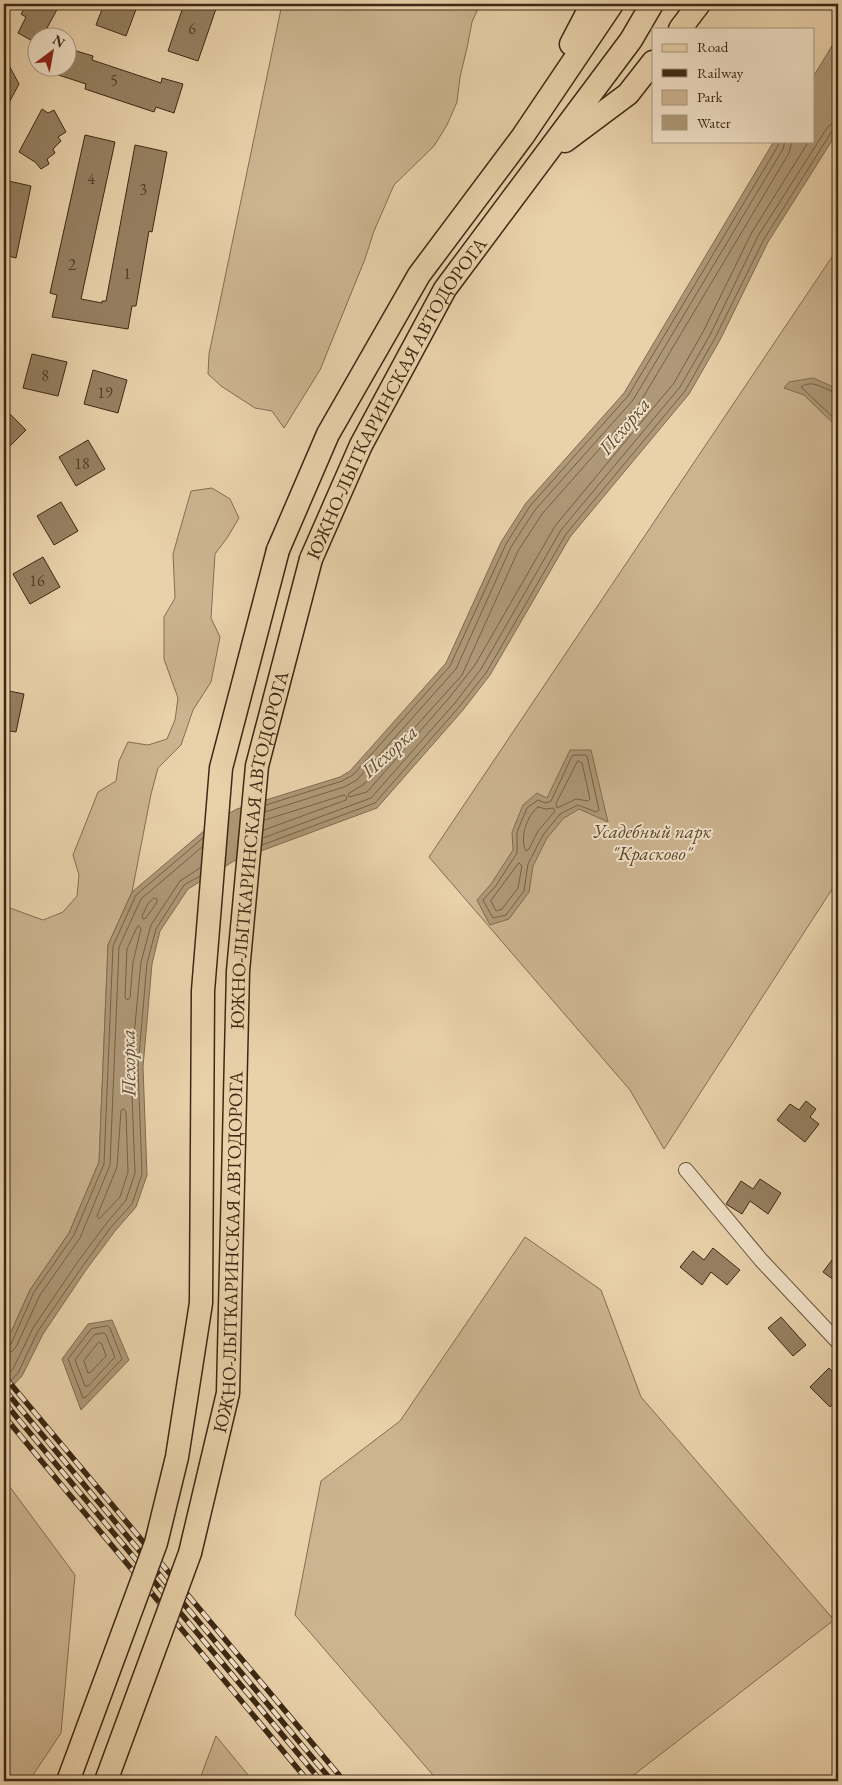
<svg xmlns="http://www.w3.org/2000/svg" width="842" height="1785" font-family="'EB Garamond',serif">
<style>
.green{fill:#ccb490;stroke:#846e52}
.water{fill:#ae9877;stroke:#806c4f}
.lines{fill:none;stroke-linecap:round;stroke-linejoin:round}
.shore{stroke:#756046;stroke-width:1}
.building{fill:#968062;stroke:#3c2914}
.street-casing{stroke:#67533a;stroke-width:16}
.primary-casing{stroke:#3c2914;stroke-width:25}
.street{stroke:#f1e1c8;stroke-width:14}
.primary{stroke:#e9d1aa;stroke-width:22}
.rail-casing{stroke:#3c2914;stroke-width:5.5}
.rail{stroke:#f1e1c8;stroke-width:4;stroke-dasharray:11;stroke-linecap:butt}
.primary-bridge-casing{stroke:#3c2914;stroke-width:25;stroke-linecap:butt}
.primary-bridge{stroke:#e9d1aa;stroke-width:22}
.labels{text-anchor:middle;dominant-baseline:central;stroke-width:4;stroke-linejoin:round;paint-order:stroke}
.number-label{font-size:16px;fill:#523f28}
.street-label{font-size:19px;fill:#3c2914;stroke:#f1e1c8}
.park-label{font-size:19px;font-style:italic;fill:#59452d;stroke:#f1e1c8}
.water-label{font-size:20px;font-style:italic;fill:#5e4a32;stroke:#f1e1c8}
</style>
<rect width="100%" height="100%" fill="#e9d1aa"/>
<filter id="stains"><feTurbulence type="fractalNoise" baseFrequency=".004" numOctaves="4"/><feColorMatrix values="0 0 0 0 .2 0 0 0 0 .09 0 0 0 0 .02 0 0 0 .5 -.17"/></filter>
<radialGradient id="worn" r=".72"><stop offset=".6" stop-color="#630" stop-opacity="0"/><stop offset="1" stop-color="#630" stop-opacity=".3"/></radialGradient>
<!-- green -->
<path class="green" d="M282,4H480L472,22L467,48L460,77L457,102L447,125L434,146L394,185L374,231L365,259L320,370L284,428L272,411L255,408L221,386L208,374L209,354Z
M838,248V880L664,1149L630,1090L429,857Z
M212,488L230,499L239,518L227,538L215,554L211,618L220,637L211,682L193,710L181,745L158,768L151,794L132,892L108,945L99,1162L69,1233L30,1290L7,1341L4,1338V911L7,907L43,920L63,912L77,896L79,875L73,855L98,792L116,781L119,761L128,742L148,745L167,739L175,720L178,698L164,659V617L175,598L173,554L191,491Z
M525,1237L601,1290L641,1397L834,1620L626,1781H438L295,1615L321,1481L400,1421Z
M4,1479L75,1575L61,1733L29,1781H4Z
M216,1736L253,1781H199Z"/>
<!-- water -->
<path class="water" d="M838,36V131L768,242L720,340L689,394L570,537L490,675L463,710L377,808L234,861L188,889L160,931L152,964L143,1067L147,1175L136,1207L115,1231L86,1270L43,1334L22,1376L4,1395V1344L7,1341L30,1290L69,1233L99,1162L108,945L132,892L218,819L237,809L340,777L350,771L446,663L501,542L526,503L624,393L774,141H813V77Z
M813,378L838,389V428L804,395L784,388L789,382Z
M570,750H591L608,822L579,809L564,818L547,838L533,866L529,892L509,919L490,925L477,900L491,884L513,850L512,832L523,805L537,793L547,798Z
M112,1320L129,1360L81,1410L62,1359L88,1324Z"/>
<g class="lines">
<!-- shore -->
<path class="shore" d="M792,141L789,153L639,404L542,514L518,551L462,675L364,784L348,794L349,797L367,792L449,698L475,665L555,526L674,383L703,332L752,232L809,141
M838,393C825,391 814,378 801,387L838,422
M575,755H585L587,756L599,810L596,812L578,805L560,814L543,835L528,864L524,891L506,915L493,918L483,900L495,887L517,853V832L527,808L538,800L546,803L551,801L572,756Z
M578,761L582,763L590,799L588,801L576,799L557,808L556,804Z
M266,805L342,781L353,775L450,666L506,544L530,506L628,396L778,146V141
M538,807L546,809L553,808L555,811L538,831L529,849L526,851C519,839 527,815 538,807Z
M265,812L344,787L357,780L456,669L511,547L535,510L633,400L783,149L785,141
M264,830L346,800L347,797L344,795L265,820
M263,838L371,798L455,703L481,669L561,530L680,387L710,335L758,236L827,128L831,124L838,123
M262,845L375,803L459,707L486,673L566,534L685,391L715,338L764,239L832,131L838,129
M519,863L522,866L518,888L502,909L496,911L491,901Z
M154,898L157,899V902L146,918L143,919L142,916L148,904Z
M139,926L141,929L133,962L130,998L127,1000L125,997L127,949L137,927Z
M124,1109L126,1112L128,1172L120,1197L99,1219L97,1216L117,1167L121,1111Z
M108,1326L110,1328L122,1359L86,1397L83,1398L68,1359L91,1329Z
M104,1333L106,1335L115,1357L88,1386H85L75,1360L94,1335Z
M99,1342L102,1344L106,1356L91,1372L88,1373L84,1361Z
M4,1347L11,1344L34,1292L74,1235L104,1164L113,946L136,895L203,838
M4,1354L11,1352L16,1347L40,1295L80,1238L110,1165L119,947L141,899L202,847
M4,1379L13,1369L33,1328L77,1263L106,1224L126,1200L135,1173L131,1067L141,962L151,925L180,881L200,868
M4,1388L18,1373L38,1331L82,1267L111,1227L132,1204L142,1174L138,1067L147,963L156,929L184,885L200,876"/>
</g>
<!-- building -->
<path class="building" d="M27,4H60L47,28L64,38H38V44L18,33L26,17L21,14Z
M104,4H138L126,36L96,25Z
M184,4H210L217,6L198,61L168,51Z
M70,49L93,56L92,60L161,83L162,78L183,84L174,113L156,107L154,112L85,89L86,84L43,70L44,68H68V57Z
M4,56L19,84L4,112Z
M42,109L48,113L54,110L66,132L58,137L61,141L53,149L55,153L47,159L49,164L41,169L35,162L19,152Z
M85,135L115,142L81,299L102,303V301H106L135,145L167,152L152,232L149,231L136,306H132L128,329L52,317L57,295L50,293Z
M4,180L31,186L16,258L4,255Z
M32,354L67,362L58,396L23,388Z
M93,370L127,380L118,413L84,404Z
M4,408L26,430L4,452Z
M88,440L105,469L76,486L59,457Z
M61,502L78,531L54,545L37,516Z
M43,557L60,587L30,604L13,574Z
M4,690L24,694L16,732L4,730Z
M806,1101L816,1109L810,1117L819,1124L805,1142L777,1120L790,1104L799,1110Z
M760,1179L781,1193L768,1214L750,1201L742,1214L726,1204L741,1181L753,1189Z
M713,1248L740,1270L727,1285L711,1272L702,1285L680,1267L693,1251L704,1260Z
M838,1252V1283L823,1272Z
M781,1317L806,1345L793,1356L768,1328Z
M829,1368L838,1378V1398L830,1407L810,1387Z"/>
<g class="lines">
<!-- street casing -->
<g class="street-casing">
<path id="street" d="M686,1170L761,1260L838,1342"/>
</g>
<!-- primary casing -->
<g class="primary-casing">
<g id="primary">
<path d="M680,29L699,4"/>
<path d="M571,44L592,4"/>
<path d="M565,141L628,94L653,62"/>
<path d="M278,550L328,434L419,275L523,136L612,4"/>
<path id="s1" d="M311,559L361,445L445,289L631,40L652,4"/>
</g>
</g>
<!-- street -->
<use href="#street" class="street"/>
<!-- primary -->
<use href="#primary" class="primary"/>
<!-- rail casing -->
<g class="rail-casing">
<path id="rail" d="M4,1376L344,1781
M4,1389L332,1781
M4,1402L321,1781
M4,1416L308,1781"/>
</g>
<!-- rail -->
<use href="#rail" class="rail"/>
<!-- primary-bridge casing -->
<g class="primary-bridge-casing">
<g id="primary-bridge">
<path d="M68,1781L156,1543L177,1457L201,1303L203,991L221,768L278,550"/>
<path id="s2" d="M106,1781L190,1553L228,1393L238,971L257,766L311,559"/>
</g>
</g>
<!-- primary-bridge -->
<use href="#primary-bridge" class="primary-bridge"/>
</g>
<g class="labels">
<!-- number labels -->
<g class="number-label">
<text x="192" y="28">6</text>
<text x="114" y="80">5</text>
<text x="91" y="178">4</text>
<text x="143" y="189">3</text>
<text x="72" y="264">2</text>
<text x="127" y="273">1</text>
<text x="45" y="375">8</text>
<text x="105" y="392">19</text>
<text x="82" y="463">18</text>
<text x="37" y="580">16</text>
</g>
<!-- street labels -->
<g class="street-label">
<text stroke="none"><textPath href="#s1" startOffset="182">ЮЖНО-ЛЫТКАРИНСКАЯ АВТОДОРОГА</textPath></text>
<text stroke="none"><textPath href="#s2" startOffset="952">ЮЖНО-ЛЫТКАРИНСКАЯ АВТОДОРОГА</textPath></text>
<text stroke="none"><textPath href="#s2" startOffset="548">ЮЖНО-ЛЫТКАРИНСКАЯ АВТОДОРОГА</textPath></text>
</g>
<!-- park labels -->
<g class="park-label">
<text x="652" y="831">Усадебный парк<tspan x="652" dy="22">"Красково"</tspan></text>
</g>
<!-- water labels -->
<g class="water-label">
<text transform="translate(624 426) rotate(-50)">Пехорка</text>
<text transform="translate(389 751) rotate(-42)">Пехорка</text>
<text transform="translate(128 1063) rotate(-91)">Пехорка</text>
</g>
</g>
<!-- margin -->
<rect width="842" height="1785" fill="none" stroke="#e9d1aa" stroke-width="20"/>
<rect x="5" y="5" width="832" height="1775" fill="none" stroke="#3c2914" stroke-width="2.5"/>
<rect x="10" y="10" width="822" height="1765" fill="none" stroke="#3c2914"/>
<!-- legend -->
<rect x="652" y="28" width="162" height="115" fill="#f1e1c8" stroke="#a99780"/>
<rect x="662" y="44" width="25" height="8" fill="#e9d1aa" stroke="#a99780"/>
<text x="697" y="52" font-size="15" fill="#3c2914">Road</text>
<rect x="662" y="69" width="25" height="8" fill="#3c2914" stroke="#a99780"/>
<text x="697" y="78" font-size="15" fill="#3c2914">Railway</text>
<rect x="662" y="90" width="25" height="15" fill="#ccb490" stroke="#a99780"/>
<text x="697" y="102" font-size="15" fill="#3c2914">Park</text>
<rect x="662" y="115" width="25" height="15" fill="#ae9877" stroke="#a99780"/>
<text x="697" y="128" font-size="15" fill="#3c2914">Water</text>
<!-- north arrow -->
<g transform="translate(52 52) rotate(32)"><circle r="24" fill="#f1e1c8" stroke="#a99780"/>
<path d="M0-4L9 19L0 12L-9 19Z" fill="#8f2418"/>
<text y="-8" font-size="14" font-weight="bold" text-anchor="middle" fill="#3c2914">N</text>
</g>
<rect width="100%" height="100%" filter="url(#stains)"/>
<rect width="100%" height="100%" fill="url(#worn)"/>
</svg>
